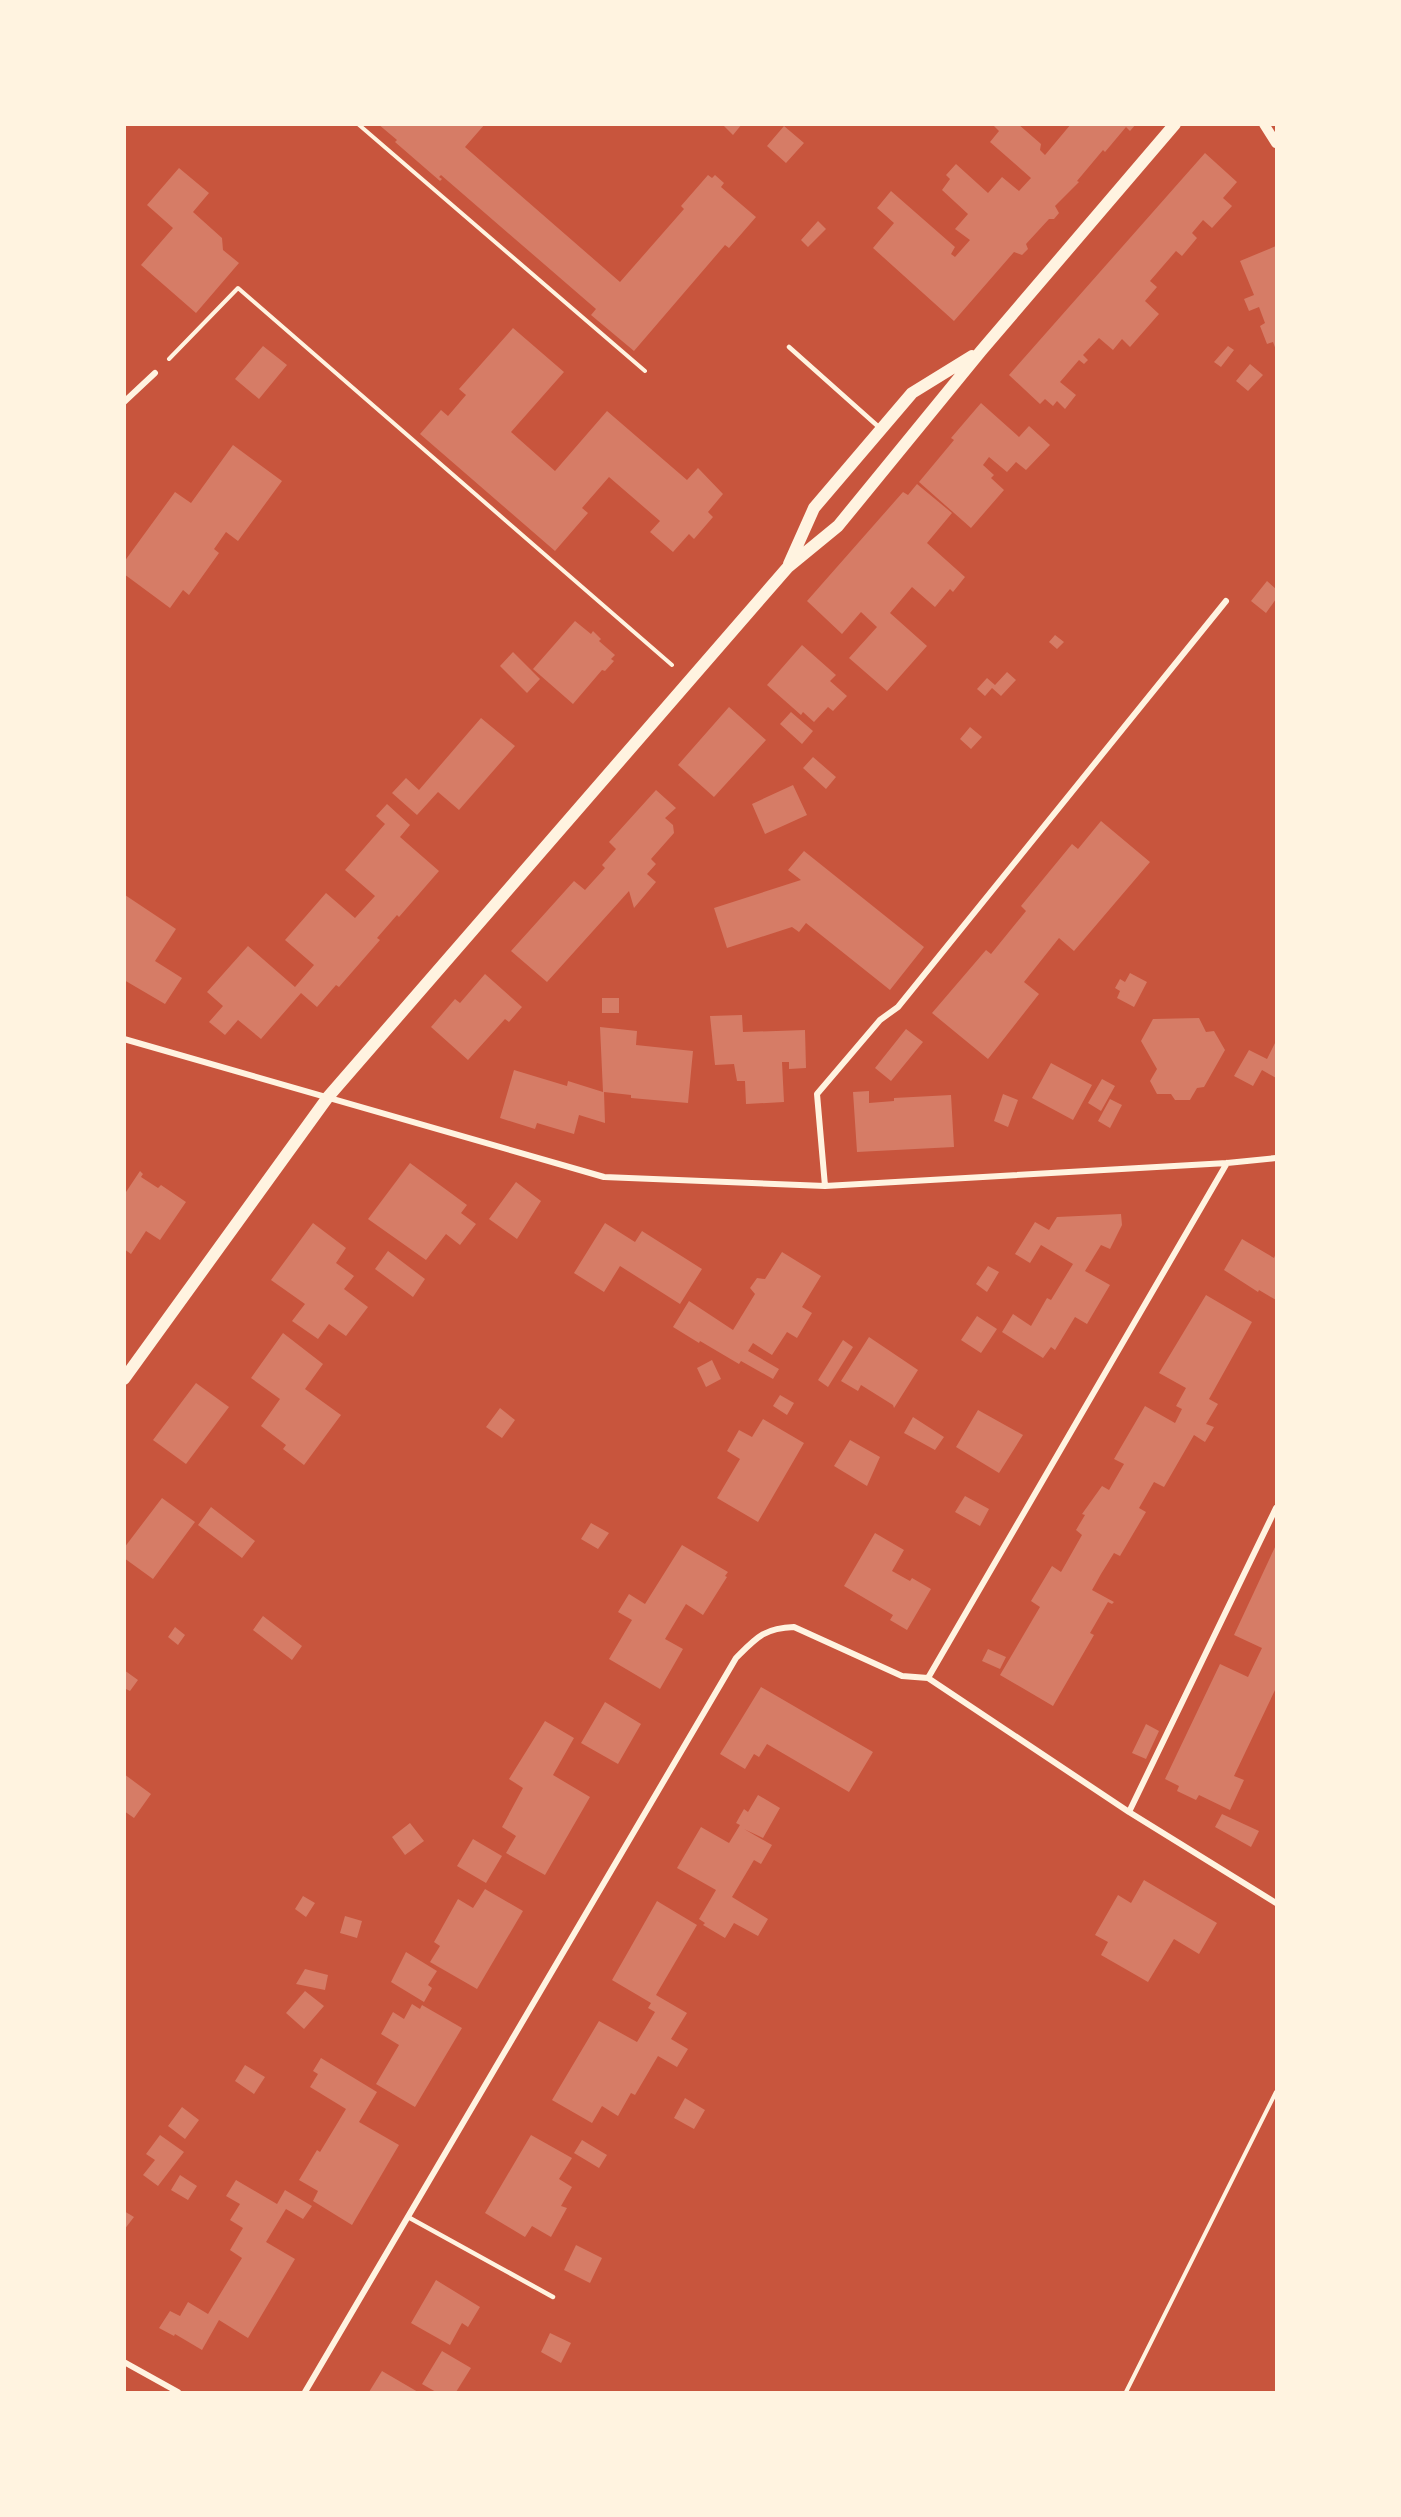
<svg xmlns="http://www.w3.org/2000/svg" width="1401" height="2517" font-family="'Sofia Sans Condensed',sans-serif">
<style>
.building{fill:#d67c66}
.lines{fill:none;stroke-linecap:round;stroke-linejoin:round}
.path{stroke:#fff3e0;stroke-width:4}
.service{stroke:#fff3e0;stroke-width:4.5}
.minor{stroke:#fff3e0;stroke-width:6}
.tertiary{stroke:#fff3e0;stroke-width:10}
.secondary{stroke:#fff3e0;stroke-width:12}
</style>
<rect width="100%" height="100%" fill="#c8553d"/>
<!-- building -->
<path class="building" d="M378,124H485L465,147L620,282L684,209L681,206L708,175L712,178L715,175L724,183L721,187L756,217L729,248L725,245L634,351L591,315L596,309L441,175L439,177L442,179L440,181L395,142L397,140Z
M722,124H742L733,135Z
M992,124H1018L1041,144L1040,150L1045,155L1071,124H1136L1130,131L1126,127L1105,152L1103,150L1077,181L1079,182L1055,206L1059,213L1054,219H1049L1026,244L1028,249L1022,255L1014,252L954,321L873,248L894,223L877,208L891,191L955,247L951,254L955,257L970,240L955,229L968,214L942,190L950,179L946,175L956,164L988,193L1002,177L1019,191L1031,178L990,142L999,131Z
M784,126L804,143L786,163L767,146Z
M1205,153L1237,182L1223,198L1232,206L1212,228L1203,220L1192,233L1197,238L1182,256L1176,251L1150,281L1157,287L1145,301L1159,314L1130,347L1122,339L1113,350L1099,338L1083,355L1088,360L1084,364L1079,360L1060,382L1076,395L1065,409L1057,401L1053,406L1045,399L1040,404L1009,375Z
M179,168L209,193L193,212L222,238L223,250L239,263L196,313L141,265L173,228L147,205Z
M818,221L826,229L808,247L801,240Z
M1276,246V350L1273,342L1267,344L1260,326L1265,323L1259,307L1249,311L1244,299L1254,295L1240,261Z
M513,328L564,372L511,432L555,471L607,411L687,480L698,468L723,494L708,512L713,517L694,539L689,534L673,552L650,532L660,521L609,477L582,508L588,513L555,551L420,434L441,410L448,416L466,395L459,389Z
M263,346L287,365L259,399L235,379Z
M1228,346L1234,350L1221,367L1214,362Z
M1250,364L1263,375L1248,391L1236,381Z
M981,403L1019,437L1029,426L1050,445L1026,470L1016,462L1007,472L989,457L983,465L994,475L991,478L1004,490L971,528L919,482L954,440L951,438Z
M233,445L282,481L238,541L226,532L214,549L219,553L189,595L183,590L170,608L124,574V562L175,492L191,503Z
M917,484L952,513L927,543L965,577L953,592L950,589L935,607L912,587L890,613L927,646L887,691L849,658L877,627L861,612L842,634L807,601L903,492L908,495Z
M1267,581L1276,589V599L1266,613L1251,601Z
M575,621L591,634L593,631L601,639L599,641L615,655L611,659L614,661L605,671L602,670L573,704L533,669Z
M1055,635L1064,642L1057,649L1049,642Z
M802,645L836,675L830,681L847,696L833,711L828,707L814,722L803,712L801,715L767,685Z
M513,652L540,679L527,693L500,666Z
M1007,672L1016,680L1001,696L992,688L985,696L977,689L987,678L995,685Z
M729,707L766,740L714,797L678,765Z
M791,712L813,731L802,744L780,724Z
M481,718L515,746L459,810L438,792L417,815L392,793L406,778L419,790Z
M970,727L982,737L971,749L960,739Z
M813,757L836,777L826,789L803,768Z
M793,785L807,815L765,834L752,804Z
M656,790L676,808L665,818L673,825L674,833L651,859L656,864L647,874L656,882L634,908L629,891L547,982L511,951L574,881L585,890L605,868L602,865L616,849L609,842Z
M387,804L410,825L400,837L439,871L399,917L397,915L377,938L380,940L339,987L336,985L317,1007L301,993L261,1039L238,1020L225,1035L209,1022L223,1006L207,992L248,946L295,987L314,965L285,940L306,916L326,893L355,918L375,896L345,870L385,824L376,816Z
M1101,821L1150,862L1074,951L1059,938L1024,982L1039,994L988,1059L932,1013L986,950L991,954L1026,911L1021,906L1072,844L1078,849Z
M804,851L924,947L890,990L806,923L799,932L792,927L727,948L714,908L801,880L788,870Z
M125,895L176,929L155,961L182,978L165,1004L124,980Z
M1130,973L1147,982L1134,1007L1117,998L1120,991L1115,988L1120,979L1125,982Z
M485,974L522,1007L509,1022L505,1019L468,1060L431,1027L455,999L460,1003Z
M602,998H619V1013H602Z
M742,1015L743,1032L805,1030L806,1068L789,1069V1062H782L784,1102L746,1104L745,1081H737L734,1064L715,1065L710,1016Z
M1199,1018L1206,1032L1214,1031L1225,1050L1204,1087L1197,1088L1190,1100H1175L1171,1094H1157L1150,1081L1157,1069L1141,1041L1153,1019Z
M600,1027L637,1031L636,1045L693,1051L688,1103L631,1098V1095L604,1092L605,1123L579,1115L574,1134L537,1123L535,1129L500,1118L514,1070L567,1086L568,1081L603,1092Z
M906,1029L923,1042L891,1081L875,1068Z
M1276,1041V1078L1262,1070L1253,1086L1234,1076L1249,1050L1267,1059Z
M1051,1063L1092,1085L1073,1120L1032,1098Z
M1102,1079L1115,1086L1101,1111L1088,1103Z
M869,1091V1103L894,1101V1098L951,1095L954,1147L857,1152L853,1092Z
M1003,1094L1018,1100L1008,1127L994,1121Z
M1110,1099L1122,1105L1110,1128L1098,1121Z
M410,1163L467,1205L461,1213L476,1224L460,1245L446,1234L426,1260L368,1219Z
M140,1171L143,1174L141,1177L158,1188L161,1185L186,1202L160,1240L146,1231L131,1254L124,1249V1195Z
M516,1182L541,1201L517,1239L489,1219Z
M1121,1214L1122,1225L1110,1249L1101,1245L1085,1271L1110,1285L1087,1324L1075,1317L1055,1350L1051,1347L1043,1358L1002,1332L1013,1314L1031,1326L1047,1298L1051,1300L1073,1264L1041,1245L1030,1263L1015,1254L1035,1222L1049,1230L1057,1217Z
M313,1223L346,1248L336,1263L354,1276L344,1289L368,1307L346,1336L329,1324L318,1339L292,1321L305,1304L271,1280Z
M605,1223L635,1242L642,1231L702,1269L680,1304L620,1266L604,1292L574,1273Z
M1242,1239L1274,1258L1276,1253V1300L1259,1290L1258,1292L1224,1270Z
M388,1251L425,1279L413,1297L375,1269Z
M782,1252L821,1276L802,1307L812,1313L797,1338L787,1332L772,1355L753,1343L748,1351L779,1369L773,1379L741,1361L739,1364L700,1341L699,1343L673,1327L689,1301L733,1330L755,1294L750,1288L757,1278L765,1279Z
M988,1266L999,1272L987,1292L976,1284Z
M1206,1295L1252,1322L1209,1399L1218,1404L1206,1424L1214,1427L1205,1442L1194,1435L1164,1487L1154,1482L1139,1508L1146,1512L1120,1556L1114,1553L1101,1574L1092,1590L1114,1602L1112,1604L1108,1602L1090,1633L1094,1635L1053,1706L1000,1675L1040,1607L1031,1601L1052,1566L1061,1572L1082,1535L1076,1530L1085,1515L1082,1514L1102,1486L1109,1490L1124,1464L1114,1459L1145,1406L1175,1423L1182,1409L1176,1406L1186,1388L1159,1373Z
M977,1316L997,1329L981,1353L961,1340Z
M283,1333L323,1364L305,1389L341,1415L304,1465L283,1449L286,1445L261,1426L280,1399L251,1378Z
M869,1337L918,1370L894,1408L893,1405L861,1385L858,1391L841,1381Z
M843,1340L853,1347L828,1387L818,1380Z
M712,1360L721,1379L706,1387L697,1368Z
M196,1383L229,1407L186,1464L153,1440Z
M780,1395L794,1403L787,1415L773,1406Z
M500,1408L515,1420L502,1438L486,1427Z
M978,1410L1023,1435L999,1473L956,1447Z
M913,1417L944,1437L935,1450L904,1433Z
M763,1419L804,1443L758,1522L717,1498L740,1459L727,1451L739,1430L752,1437Z
M850,1440L880,1457L867,1486L834,1466Z
M965,1496L989,1509L980,1526L955,1512Z
M162,1498L195,1522L153,1579L124,1558V1548Z
M211,1507L255,1541L242,1558L198,1525Z
M591,1523L609,1533L598,1549L581,1539Z
M875,1533L904,1550L892,1571L910,1581L912,1578L931,1589L907,1630L890,1620L893,1615L844,1586Z
M682,1545L728,1572L725,1576L727,1577L703,1615L686,1604L665,1639L683,1649L660,1689L609,1659L632,1620L618,1612L629,1594L645,1604Z
M1276,1545V1688L1234,1776L1244,1780L1230,1810L1199,1795L1196,1800L1177,1791L1179,1786L1165,1779L1220,1664L1248,1677L1262,1648L1234,1635Z
M263,1616L302,1646L292,1660L253,1630Z
M175,1627L185,1635L178,1645L168,1637Z
M988,1649L1006,1657L1000,1669L982,1661Z
M124,1670L138,1680L130,1691L124,1688Z
M761,1687L873,1752L849,1792L767,1744L759,1757L754,1754L745,1769L720,1754Z
M605,1702L641,1724L618,1764L581,1743Z
M545,1721L574,1738L553,1775L590,1797L545,1875L506,1853L516,1836L502,1827L523,1788L509,1779Z
M1146,1724L1159,1731L1146,1759L1132,1753Z
M124,1774L151,1794L134,1818L124,1811Z
M758,1795L780,1808L763,1838L744,1829L772,1845L761,1864L754,1860L732,1897L768,1919L758,1936L734,1923L725,1938L703,1925L705,1923L699,1919L716,1890L677,1868L701,1827L729,1843L740,1825L736,1823L744,1809L748,1812Z
M1222,1814L1259,1831L1251,1847L1215,1827Z
M410,1823L424,1841L405,1855L392,1837Z
M473,1839L502,1856L486,1883L457,1866Z
M1144,1880L1217,1923L1199,1954L1174,1939L1148,1982L1101,1955L1108,1942L1095,1935L1118,1895L1131,1903Z
M485,1889L523,1911L477,1989L430,1962L440,1946L434,1942L458,1899L473,1908Z
M303,1896L315,1903L306,1917L295,1909Z
M657,1901L697,1925L656,1995L687,2013L671,2039L688,2049L677,2067L658,2056L635,2095L631,2093L618,2116L602,2106L592,2123L552,2100L599,2021L637,2042L655,2012L648,2008L651,2003L612,1980Z
M345,1916L362,1921L357,1938L340,1933Z
M406,1952L437,1971L428,1985L432,1988L424,2002L391,1982Z
M305,1969L328,1975L325,1990L296,1984Z
M305,1991L324,2006L304,2029L286,2013Z
M412,2004L420,2009L422,2005L462,2028L415,2107L376,2084L399,2045L381,2034L393,2012L404,2019Z
M321,2058L377,2092L359,2122L399,2145L352,2225L313,2201L318,2191L299,2180L317,2150L320,2152L346,2109L310,2087L318,2074L313,2071Z
M245,2065L265,2077L254,2094L235,2081Z
M685,2098L705,2110L694,2129L674,2118Z
M182,2107L199,2120L185,2139L168,2126Z
M160,2135L184,2152L158,2186L143,2175L155,2160L146,2154Z
M531,2135L572,2158L559,2179L572,2187L561,2206L567,2208L551,2237L532,2226L525,2237L485,2213Z
M582,2140L607,2155L599,2168L574,2153Z
M180,2175L197,2186L188,2200L171,2190Z
M236,2180L277,2204L285,2190L312,2206L303,2219L286,2209L266,2242L295,2259L248,2338L219,2320L202,2350L175,2334L174,2336L159,2328L170,2311L180,2316L188,2302L208,2314L242,2258L230,2250L243,2228L230,2220L240,2204L226,2196Z
M124,2211L134,2217L124,2230Z
M576,2245L602,2258L590,2283L564,2270Z
M436,2280L480,2307L468,2327L462,2323L450,2345L411,2323Z
M550,2333L571,2343L561,2363L541,2352Z
M442,2351L471,2368L456,2392H436L422,2384Z
M382,2371L418,2392H369Z"/>
<g class="lines">
<!-- path -->
<path class="path" d="M358,124L645,371
M169,359L238,288L672,665
M1126,2392L1276,2092"/>
<!-- service -->
<path class="service" d="M789,347L881,429
M408,2217L553,2297"/>
<!-- minor -->
<path class="minor" d="M124,402L155,373
M124,1039L604,1177L825,1186L1227,1163L1276,1158
M825,1186L817,1094L880,1020L898,1007L1226,601
M928,1678L1129,1812L1276,1903
M1129,1812L1276,1508
M124,2362L178,2392
M305,2392L736,1658C756,1638 764,1628 794,1627L902,1676L928,1678L1227,1163"/>
<!-- tertiary -->
<path class="tertiary" d="M1264,124L1276,143"/>
<!-- secondary -->
<path class="secondary" d="M789,564L814,508L912,393L972,356
M124,1379L328,1097L788,567L838,526L981,351L1175,124"/>
</g>
<!-- border -->
<rect width="1401" height="2517" fill="none" stroke="#fff3e0" stroke-width="252"/>
</svg>
